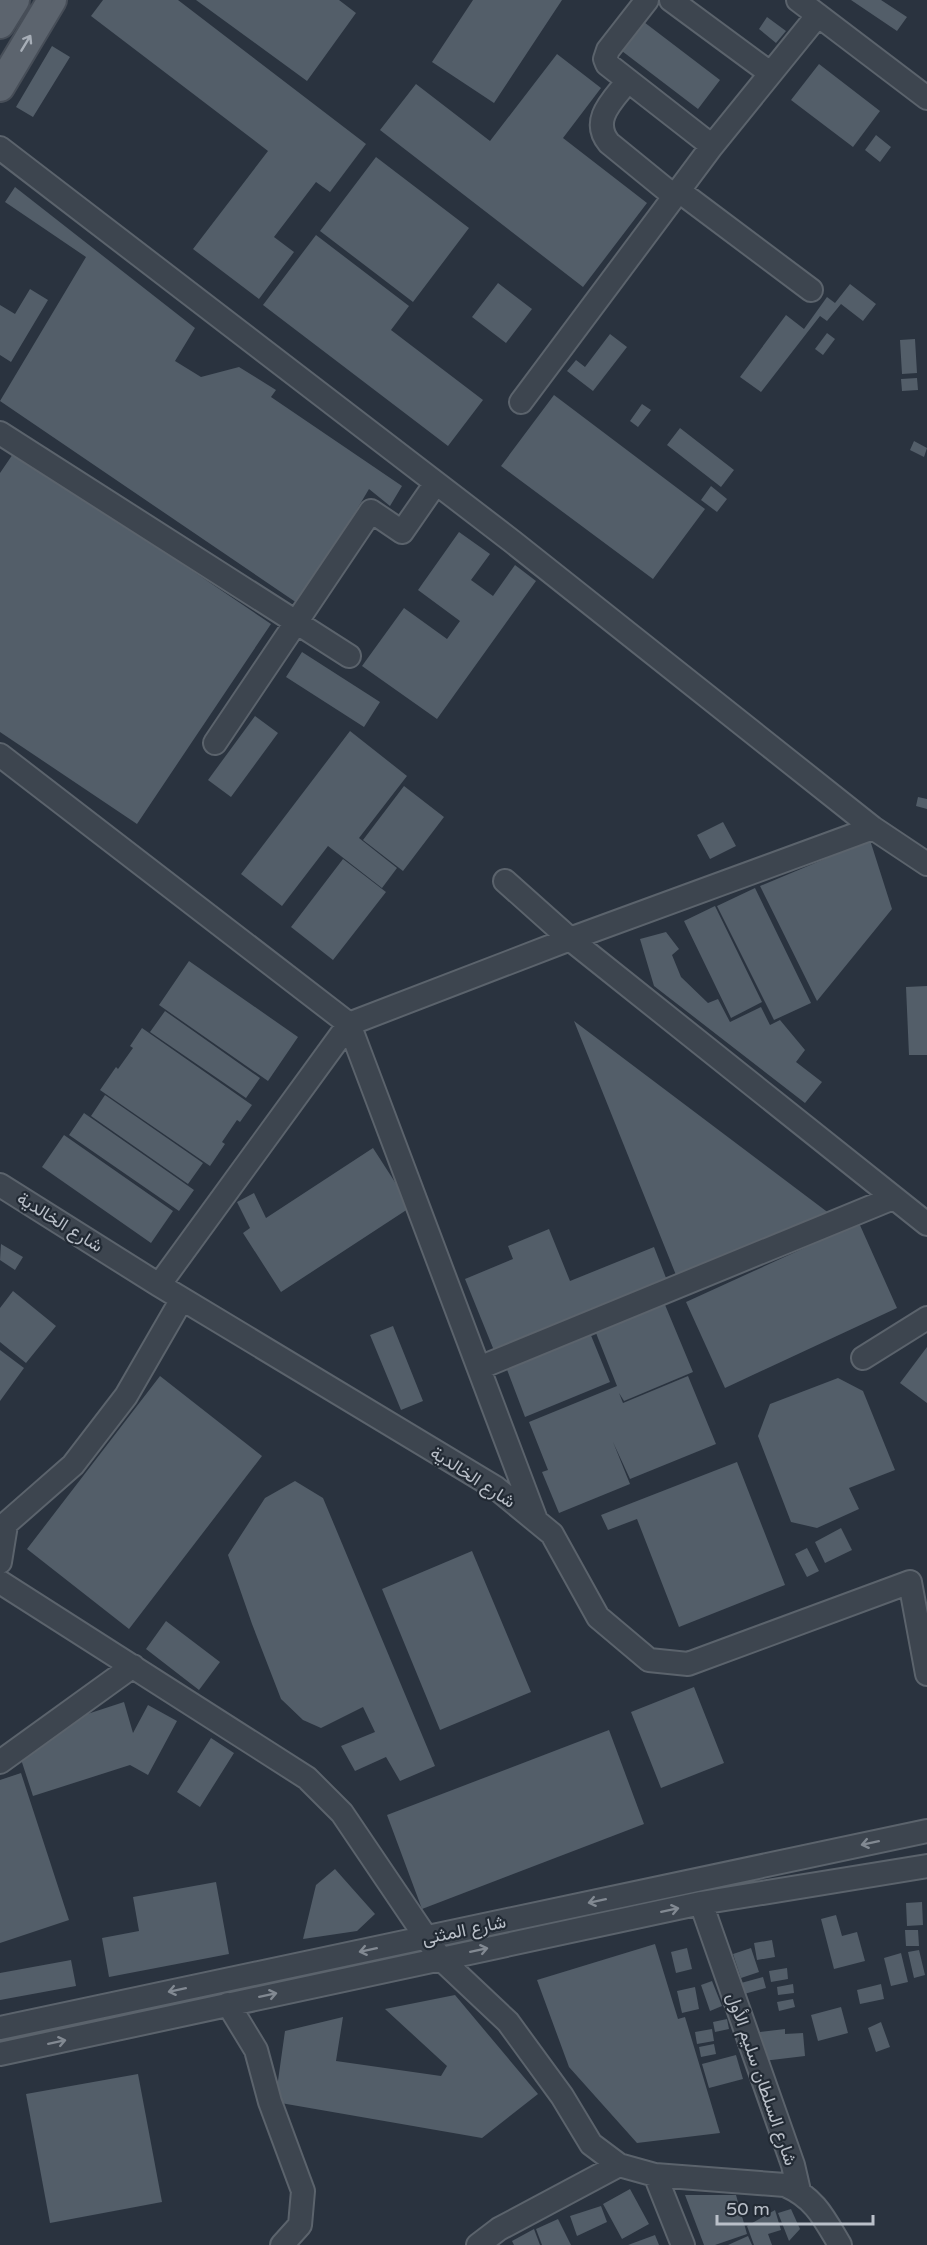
<svg xmlns="http://www.w3.org/2000/svg" width="927" height="2245" font-family="'Varela Round',Vazirmatn,sans-serif">
<style>
.building{fill:#535e69}
.lines{fill:none;stroke-linecap:round;stroke-linejoin:round}
.minor-casing{stroke:#5b636c;stroke-width:26}
.major-casing{stroke:#474e58;stroke-width:32}
.minor{stroke:#3d454f;stroke-width:22}
.major{stroke:#5c646e;stroke-width:28}
.oneway{stroke:#a7aeb7}
.oneway2{stroke:#828992}
.labels{text-anchor:middle;dominant-baseline:central;stroke-width:4.5;stroke-linejoin:round;paint-order:stroke}
.street-label{font-size:18px;fill:#bac0c9;stroke:#222a34}
</style>
<rect width="100%" height="100%" fill="#2a333f"/>
<!-- building -->
<path class="building" d="M103,0H178L366,144L330,192L316,182L274,237L294,252L259,299L193,249L268,151L91,16Z
M196,0H339L356,13L307,81Z
M473,0H562L494,103L432,62Z
M851,0H881L907,17L897,31Z
M767,17L786,31L776,43L759,29Z
M640,19L720,80L698,109L618,48Z
M52,46L70,57L33,117L16,107Z
M557,54L601,88L563,138L647,203L583,287L380,130L416,84L490,141Z
M819,64L880,111L853,147L791,100Z
M876,135L891,147L880,162L865,150Z
M376,157L469,228L413,302L320,231Z
M15,187L195,328L175,361L201,377L239,367L276,390L271,397L402,486L390,506L369,489L300,605L0,401L86,257L5,202Z
M316,235L409,306L391,330L483,400L448,446L263,305Z
M498,283L532,309L506,343L472,317Z
M850,284L876,304L863,321L841,304L827,321L820,316L761,392L740,377L786,315L804,329L827,297L835,303Z
M30,289L48,300L11,362L0,355V305L15,314Z
M827,333L835,339L823,355L815,349Z
M610,334L627,347L593,391L567,371L576,360L585,367Z
M915,339L917,373L902,374L900,340Z
M917,378L918,390L902,391L901,379Z
M554,395L705,509L653,579L501,466Z
M642,404L651,410L638,427L630,421Z
M680,428L734,470L721,487L667,445Z
M914,441L927,448L924,457L910,450Z
M15,451L271,624L137,824L0,732V473Z
M711,486L727,499L717,512L701,500Z
M459,532L490,554L471,580L493,596L515,565L536,581L437,719L362,666L404,608L447,639L460,621L418,590Z
M302,652L380,702L364,727L286,677Z
M255,716L278,733L231,797L208,780Z
M350,731L407,776L359,838L397,868L382,888L328,846L282,906L241,874Z
M404,786L444,817L403,871L363,840Z
M918,797L927,799V809L916,806Z
M723,822L736,846L710,859L697,835Z
M870,840L892,909L817,1001L760,886Z
M343,859L386,892L333,960L291,927Z
M755,888L811,1003L774,1020L717,906Z
M715,906L762,1002L731,1018L684,921Z
M666,932L679,949L672,955L681,977L708,1003L718,999L730,1022L761,1007L770,1025L780,1020L805,1050L796,1062L822,1082L805,1103L654,986L640,939Z
M189,961L298,1037L268,1081L159,1005Z
M927,986V1055H909L906,987Z
M165,1011L260,1078L246,1098L150,1032Z
M574,1021L834,1217L678,1280Z
M142,1028L252,1105L240,1122L237,1120L222,1142L225,1144L210,1166L100,1090L116,1067L118,1069L133,1048L130,1046Z
M105,1095L203,1163L188,1184L91,1116Z
M84,1113L194,1190L179,1211L69,1135Z
M64,1135L173,1211L151,1243L42,1167Z
M373,1148L411,1207L281,1292L243,1233L250,1228L237,1202L254,1193L266,1218Z
M859,1223L897,1308L725,1388L686,1302Z
M549,1229L570,1281L654,1247L668,1283L495,1353L465,1279L513,1259L508,1246Z
M1,1244L23,1257L15,1270L0,1260Z
M13,1291L56,1326L26,1363L0,1342V1308Z
M663,1300L693,1372L624,1401L619,1393L623,1403L688,1376L716,1444L630,1479L613,1442L630,1484L559,1513L542,1472L548,1470L529,1422L617,1386L594,1328Z
M393,1326L423,1401L401,1410L370,1335Z
M590,1333L610,1382L525,1417L506,1367Z
M927,1347V1403L900,1383Z
M0,1350L24,1368L0,1401Z
M160,1376L262,1456L129,1629L27,1549Z
M838,1378L863,1391L895,1470L849,1488L859,1509L817,1528L791,1522L758,1436L770,1404Z
M737,1462L785,1585L679,1627L637,1519L608,1530L601,1515Z
M295,1481L323,1498L435,1766L400,1781L386,1757L355,1771L341,1746L375,1732L363,1707L321,1728L303,1720L281,1699L252,1624L228,1555L265,1498Z
M841,1528L852,1550L825,1563L815,1542Z
M807,1548L819,1571L807,1577L795,1554Z
M472,1551L531,1692L440,1730L382,1589Z
M166,1621L220,1662L199,1690L146,1649Z
M694,1687L724,1763L661,1788L631,1712Z
M124,1702L133,1733L148,1705L177,1721L148,1775L130,1765L33,1796L14,1738Z
M609,1730L644,1824L422,1909L387,1815Z
M211,1738L234,1753L200,1807L177,1792Z
M21,1773L69,1920L0,1943V1780Z
M335,1869L375,1914L357,1931L303,1939L316,1885Z
M216,1882L229,1954L109,1977L102,1938L139,1931L133,1897Z
M922,1902L923,1925L907,1926L906,1903Z
M836,1915L842,1936L857,1932L865,1961L834,1969L821,1919Z
M905,1930H918L919,1946H906Z
M772,1940L775,1957L757,1960L754,1943Z
M655,1944L678,2019L685,2017L720,2133L637,2143L569,2067L537,1980Z
M687,1948L692,1969L676,1973L671,1952Z
M751,1948L759,1972L741,1978L733,1954Z
M919,1950L925,1975L914,1978L908,1952Z
M901,1953L908,1982L891,1986L884,1958Z
M71,1960L76,1986L0,2000V1973Z
M787,1968L788,1979L771,1982L769,1971Z
M763,1977L766,1988L744,1994L741,1983Z
M712,1981L722,2006L710,2011L701,1985Z
M793,1984L794,1993L778,1995L777,1987Z
M881,1984L884,1999L860,2004L857,1990Z
M695,1987L699,2009L682,2013L677,1991Z
M455,1995L538,2094L482,2138L275,2102L285,2031L343,2017L336,2061L441,2076L447,2066L385,2009Z
M793,1999L795,2007L779,2011L777,2002Z
M841,2007L848,2033L818,2041L811,2015Z
M727,2019L729,2029L715,2032L713,2022Z
M881,2022L890,2047L876,2052L868,2028Z
M712,2029L714,2041L697,2044L695,2032Z
M785,2029V2034L803,2033L805,2056L763,2061L760,2032Z
M714,2044L716,2054L701,2057L699,2047Z
M736,2055L743,2079L709,2088L702,2064Z
M138,2074L162,2202L50,2223L26,2094Z
M630,2189L649,2224L622,2239L603,2204Z
M685,2195H736L747,2234L715,2245H704Z
M601,2206L607,2222L577,2236L570,2216Z
M791,2209L800,2229L789,2241L778,2213Z
M775,2210L781,2230L768,2234L772,2245H754L747,2226Z
M558,2219L571,2245H542L536,2229Z
M534,2229L540,2245H514L512,2241Z
M655,2235L659,2245H628Z
M748,2236L752,2245H728Z"/>
<g class="lines">
<!-- minor casing -->
<g class="minor-casing">
<path id="minor" d="M647,0L608,50L605,59L607,64L712,146
M671,0L770,73
M798,0L927,98
M627,82C613,100 590,120 609,143L674,196
M0,148L513,542L873,828L927,864
M679,191L811,290
M521,402L712,146L818,15
M0,433L349,656
M215,743L371,511L402,532L436,483
M0,755L349,1024L536,1520
M505,881L570,939L927,1224
M0,1185L159,1285L496,1488L552,1534L598,1617L649,1660L688,1664L910,1582L927,1674
M159,1285L349,1024L570,939L873,828
M863,1358L927,1318
M479,1368L893,1198
M0,1529L73,1465L126,1396L182,1299
M0,1562L6,1525
M0,1582L307,1778L342,1813L440,1958L508,2022L562,2096L591,2144L619,2165L655,2175L785,2185C815,2198 824,2218 840,2245
M0,1762L133,1666
M701,1903L793,2165L799,2191
M228,2004L256,2050L270,2102L303,2191L300,2225L282,2245
M0,2028L927,1831
M0,2054L701,1903L927,1866
M655,2175L683,2245
M478,2245L499,2229L619,2165"/>
</g>
<!-- major casing -->
<g class="major-casing">
<path id="major" d="M0,24L15,0
M0,87L52,0"/>
</g>
<!-- minor -->
<use href="#minor" class="minor"/>
<!-- major -->
<use href="#major" class="major"/>
</g>
<!-- one-way arrows -->
<defs><path id="oneway-shaft" d="M-6 0H5M1.5-3L5.5 0L1.5 3" fill="none" stroke-width="1.6" stroke-linecap="round" stroke-linejoin="round" transform="scale(1.5)"/></defs>
<use class="oneway" href="#oneway-shaft" transform="translate(26 43) rotate(-59)"/>
<g class="oneway2">
<use href="#oneway-shaft" transform="translate(870 1843) rotate(168)"/>
<use href="#oneway-shaft" transform="translate(597 1901) rotate(168)"/>
<use href="#oneway-shaft" transform="translate(670 1910) rotate(-12)"/>
<use href="#oneway-shaft" transform="translate(368 1950) rotate(168)"/>
<use href="#oneway-shaft" transform="translate(479 1950) rotate(-12)"/>
<use href="#oneway-shaft" transform="translate(177 1990) rotate(168)"/>
<use href="#oneway-shaft" transform="translate(268 1995) rotate(-12)"/>
<use href="#oneway-shaft" transform="translate(57 2042) rotate(-12)"/>
</g>
<g class="labels">
<!-- street labels -->
<g class="street-label">
<text transform="translate(60 1222) rotate(32)">شارع الخالدية</text>
<text transform="translate(473 1477) rotate(33)">شارع الخالدية</text>
<text transform="translate(464 1930) rotate(-12)">شارع المثنى</text>
<text transform="translate(762 2079) rotate(71)">شارع السلطان سليم الأول</text>
</g>
</g>
<!-- scale -->
<path d="M717 2215v9h156v-9" fill="none" stroke="#bac0c9" stroke-width="3"/>
<text x="726" y="2215" font-size="18" fill="#bac0c9" stroke="#222a34" stroke-width="4.5" paint-order="stroke">50 m</text>
</svg>
